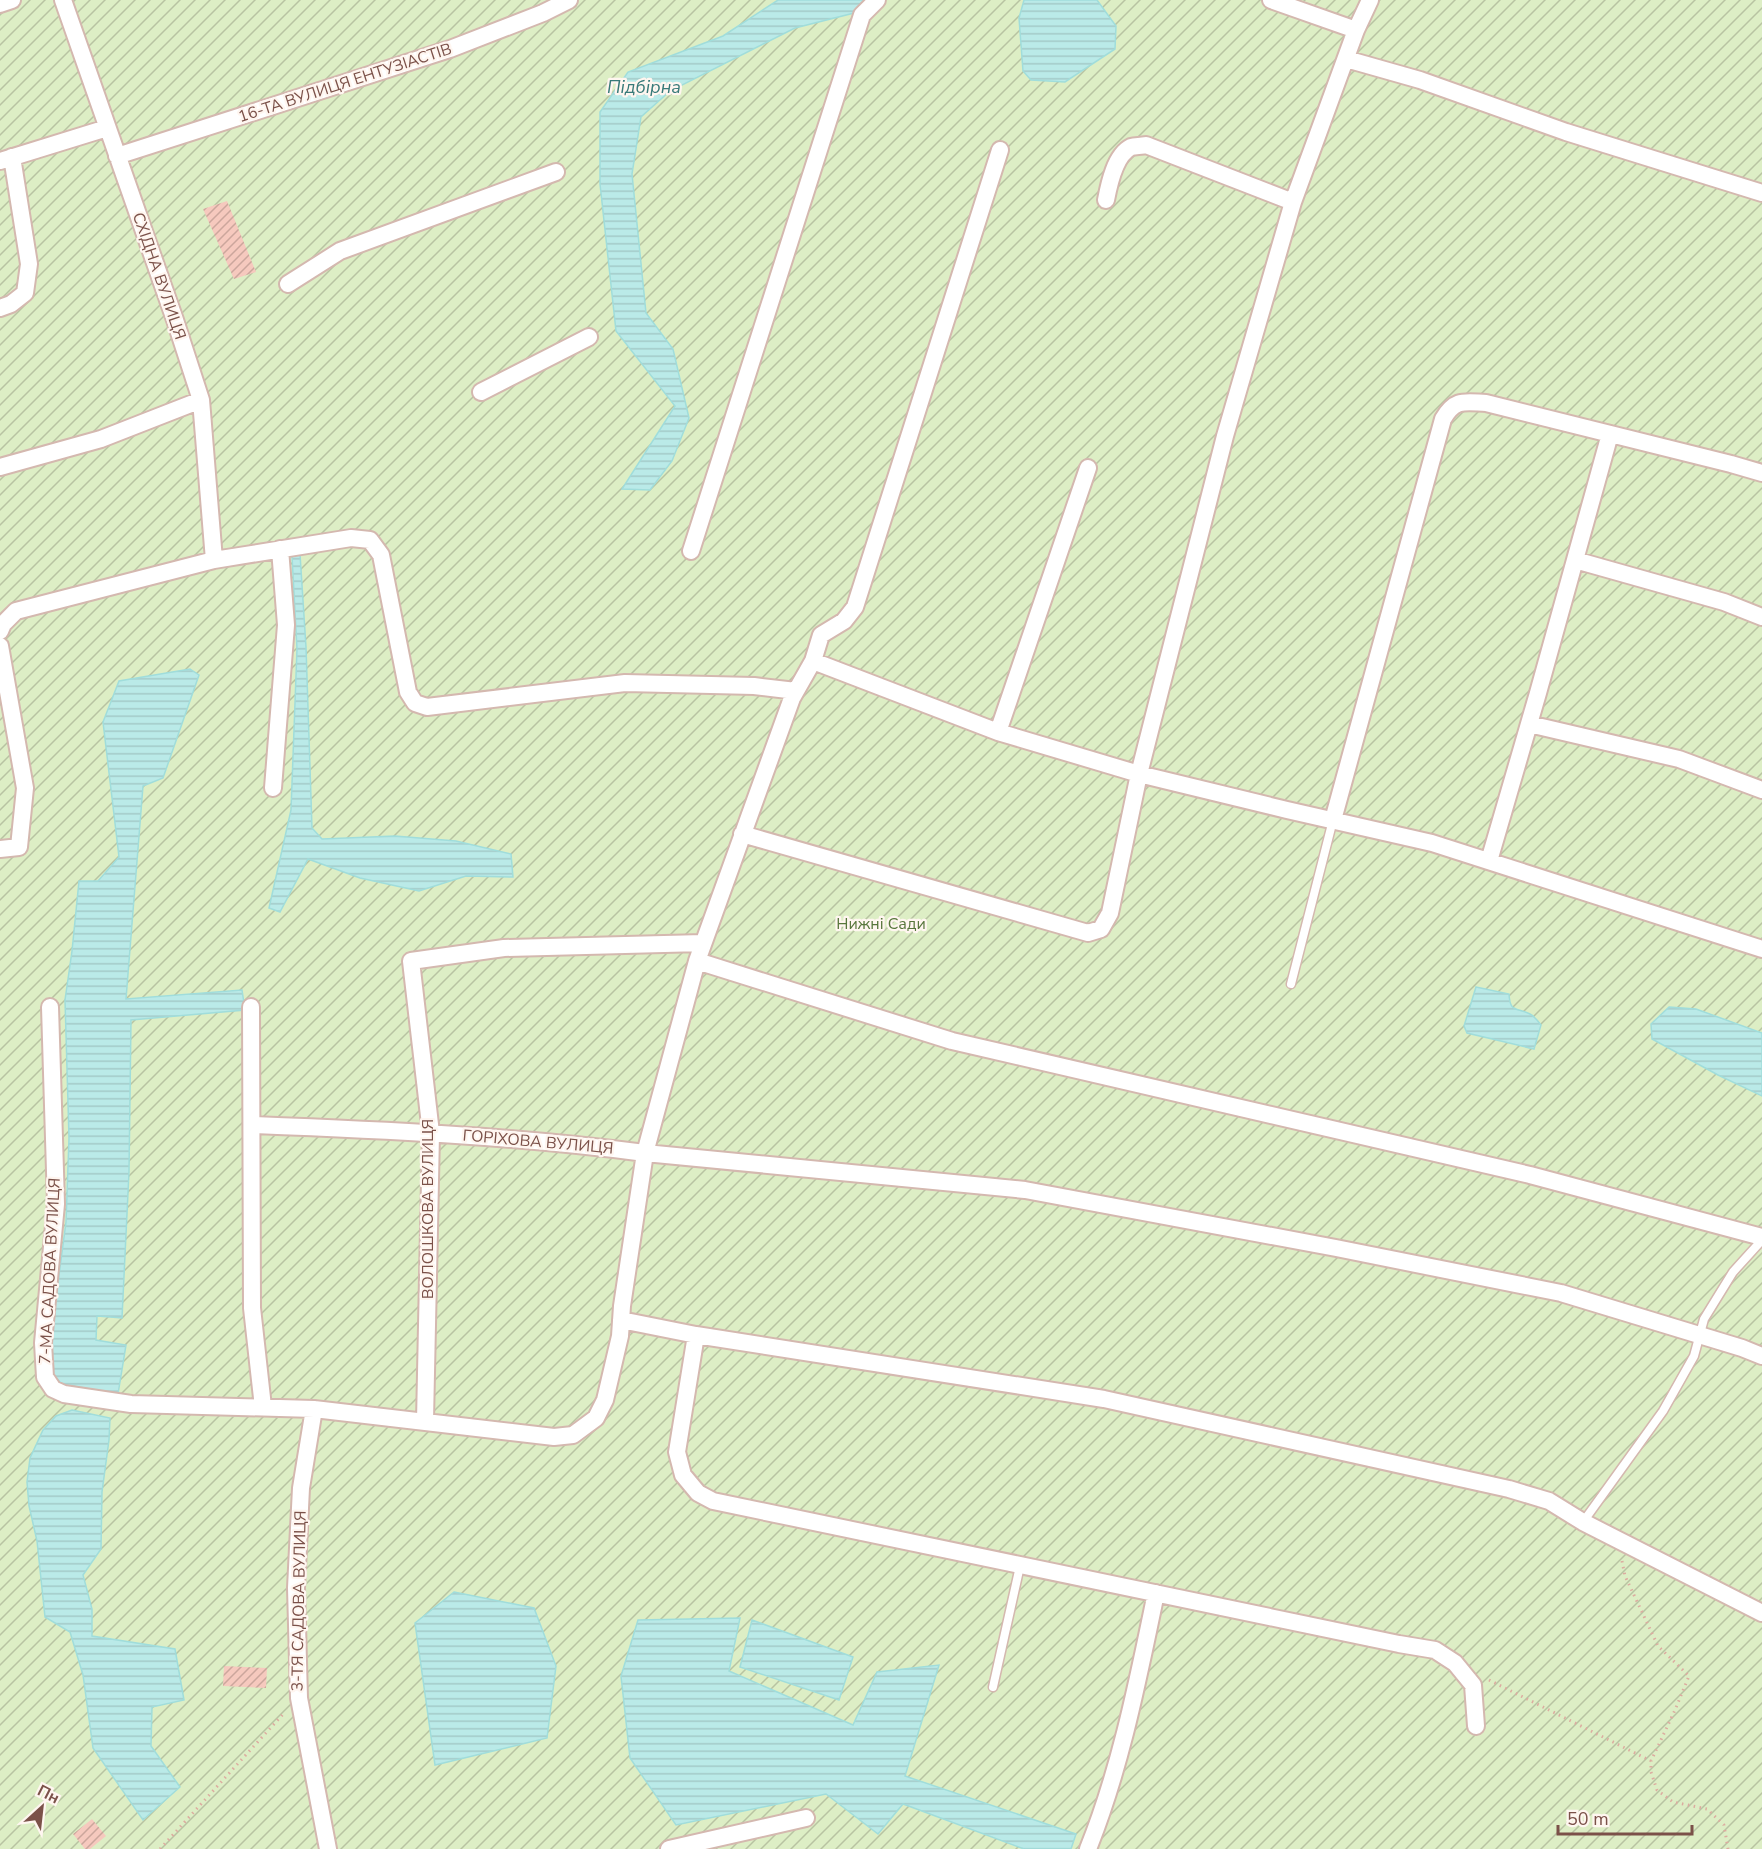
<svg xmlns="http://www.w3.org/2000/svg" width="1762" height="1849" font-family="'Nunito Sans',sans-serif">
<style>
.garden{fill:url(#garden-furrows)}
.water{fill:url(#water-rules);stroke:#a0dddb;stroke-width:1.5}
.building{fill:url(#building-hatch)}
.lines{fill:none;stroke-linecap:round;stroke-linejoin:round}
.lane-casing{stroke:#d4b8af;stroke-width:11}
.street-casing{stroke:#d4b8af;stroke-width:20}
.path{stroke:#dcaca0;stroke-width:3;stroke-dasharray:1.5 4.5;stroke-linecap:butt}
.lane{stroke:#fff;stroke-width:8}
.street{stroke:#fff;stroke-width:16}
.labels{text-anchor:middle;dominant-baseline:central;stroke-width:4.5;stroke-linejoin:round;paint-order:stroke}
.street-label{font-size:16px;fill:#7b5149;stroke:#fff6f0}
.park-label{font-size:16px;fill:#57763b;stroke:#fff6f0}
.water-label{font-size:18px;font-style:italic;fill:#387a79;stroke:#fff6f0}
</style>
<defs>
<pattern id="garden-furrows" width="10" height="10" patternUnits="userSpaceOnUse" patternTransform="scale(1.5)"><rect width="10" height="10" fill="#ddeec5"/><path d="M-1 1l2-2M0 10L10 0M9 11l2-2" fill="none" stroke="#b8c3a2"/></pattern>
<pattern id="water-rules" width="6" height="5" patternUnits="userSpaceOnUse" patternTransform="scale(1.5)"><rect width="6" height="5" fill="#baeae8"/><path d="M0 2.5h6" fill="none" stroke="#a4cac8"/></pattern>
<pattern id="building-hatch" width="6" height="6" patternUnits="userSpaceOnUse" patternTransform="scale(1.5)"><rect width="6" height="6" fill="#f6c9be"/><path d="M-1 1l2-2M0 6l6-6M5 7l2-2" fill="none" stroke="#cca69c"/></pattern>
</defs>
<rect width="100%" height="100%" fill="#fef2e8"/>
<!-- garden -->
<path class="garden" d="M0,0H1762V1849H0Z"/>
<!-- water -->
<path class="water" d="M778,0H870L858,12L795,28L670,91L641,117L632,174L646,313L673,349L689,418L672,461L650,490L622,489L675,406L616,331L600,184V112L628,72L723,36Z
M1024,0H1097L1116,26L1115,49L1065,82L1031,80L1023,71L1019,18Z
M300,554L306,647L312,828L322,839L395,836L456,841L511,854L513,877L466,876L419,891L360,878L308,859L280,912L269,908L291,810L297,649L292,556Z
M190,669L199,675L163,778L143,786L126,999L242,990L245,1010L131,1020L129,1172L122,1318L97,1316L96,1340L126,1345L118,1394L62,1384L53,1375L49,1351L66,1222L69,1138L65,1000L72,951L79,881H98L119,857L103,722L119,681Z
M1476,987L1509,994C1510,1013 1516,1007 1530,1014C1534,1016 1538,1021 1541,1025L1534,1049L1467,1033L1464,1026Z
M1669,1007L1696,1009L1762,1033V1096L1718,1075L1652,1039L1651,1024Z
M72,1410L110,1418L109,1440L102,1492L101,1549L83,1575L92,1609V1636L175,1649L184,1700L152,1707L151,1746L180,1787L143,1820L93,1748L83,1675L70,1632L45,1617L37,1541L29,1506L27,1482L30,1458L43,1430L56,1416Z
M454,1592L534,1608L556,1666L547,1738L435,1765L415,1623Z
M740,1618L729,1671L853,1725L877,1672L939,1665L905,1776L1076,1834L1071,1849H1024L903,1804L878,1834L826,1794L676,1825L630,1758L621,1676L638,1620Z
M752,1620L853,1657L839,1700L740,1667Z"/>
<!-- building -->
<path class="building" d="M227,201L256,272L234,279L203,209Z
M224,1666L267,1668L266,1688L223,1686Z
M92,1819L106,1836L90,1849H85L73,1834Z"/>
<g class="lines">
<!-- lane casing -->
<g class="lane-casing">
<path id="lane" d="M1291,984L1333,820
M1583,1522L1663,1411L1694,1356L1704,1319L1733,1272L1762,1240
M993,1687L1020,1566"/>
</g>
<!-- street casing -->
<g class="street-casing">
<path id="street" d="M63,0L175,320L201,400L214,560
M1271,0L1356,30
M0,4L12,0
M1346,59L1420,80L1566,132L1762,193
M117,156L450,49L543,13L569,0
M0,161L107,128
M1106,200C1109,184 1115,155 1131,147C1135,146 1142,146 1146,145L1293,202
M288,284L340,251L556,172
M0,308L11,304L25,293L29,264L12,157
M481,392L589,337
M0,467L101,439L201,400
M691,551L862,15L877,0
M1575,560L1724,602L1762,617
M0,631L3,624L16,611L214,560L351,538L370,540L381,555L408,692L415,703L427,707L625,683L754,686L796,691
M0,646L25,788L19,847L0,849
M813,661L998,732L1139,774L1287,810L1432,843L1762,949
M1529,724L1679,759L1762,790
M998,732L1088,468
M273,788L286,625L280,549
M1333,820L1443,419C1455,398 1465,402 1486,403L1731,464L1762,473
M742,834L1088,933L1101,929L1110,913L1139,774L1225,436L1293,202L1356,30L1370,0
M1489,861L1538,693L1610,434
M697,961L952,1041L1530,1175L1762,1237
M50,1007L56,1204L43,1343L45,1377L53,1389L64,1394L131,1404L314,1409L554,1437L573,1435L596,1418L605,1400L620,1336L622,1306L645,1153L697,961L792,698L813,661L821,635L844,621L855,607L1000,150
M251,1007L252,1308L263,1407
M252,1125C383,1130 514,1136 645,1153L1025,1190L1336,1248L1561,1293L1742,1348L1762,1356
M621,1320L696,1335L1104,1399L1509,1489L1549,1501L1583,1522L1762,1613
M696,1335L677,1452L683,1475L698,1493L713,1501L1399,1644L1435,1650L1455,1663L1473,1685L1476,1726
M314,1409L301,1488L296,1588L299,1698L328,1849
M425,1421L431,1133L411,961L504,948L703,943
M669,1849L806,1818
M1088,1849C1121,1767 1138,1679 1156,1593"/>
</g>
<!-- path -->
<path class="path" d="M1622,1561L1625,1576L1658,1646L1689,1676L1675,1710L1651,1761V1772L1657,1790L1673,1802L1707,1809L1724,1825L1728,1849
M1489,1680L1651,1761
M160,1849L285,1712"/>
<!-- lane -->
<use href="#lane" class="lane"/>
<!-- street -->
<use href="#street" class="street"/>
</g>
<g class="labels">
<!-- street labels -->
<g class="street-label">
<text transform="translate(345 83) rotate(-18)">16-ТА ВУЛИЦЯ ЕНТУЗІАСТІВ</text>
<text transform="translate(159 276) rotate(71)">СХІДНА ВУЛИЦЯ</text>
<text transform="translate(538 1142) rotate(5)">ГОРІХОВА ВУЛИЦЯ</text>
<text transform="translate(428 1209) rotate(-90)">ВОЛОШКОВА ВУЛИЦЯ</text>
<text transform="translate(50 1271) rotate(-87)">7-МА САДОВА ВУЛИЦЯ</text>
<text transform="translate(299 1601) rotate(-89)">3-ТЯ САДОВА ВУЛИЦЯ</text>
</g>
<!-- park labels -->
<g class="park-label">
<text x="881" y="924">Нижні Сади</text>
</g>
<!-- water labels -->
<g class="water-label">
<text x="644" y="87">Підбірна</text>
</g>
</g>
<!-- north arrow -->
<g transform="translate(42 1807) rotate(27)" stroke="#fff6f0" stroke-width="4.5" paint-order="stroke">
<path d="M0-4.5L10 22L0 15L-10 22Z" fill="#7b5149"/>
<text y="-9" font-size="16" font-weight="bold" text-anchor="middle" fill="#7b5149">Пн</text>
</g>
<!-- scale -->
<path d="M1558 1825v9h134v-9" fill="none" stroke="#7b5149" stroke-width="3"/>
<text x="1567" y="1825" font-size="18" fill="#7b5149" stroke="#fff6f0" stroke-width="4.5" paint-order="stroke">50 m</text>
</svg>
